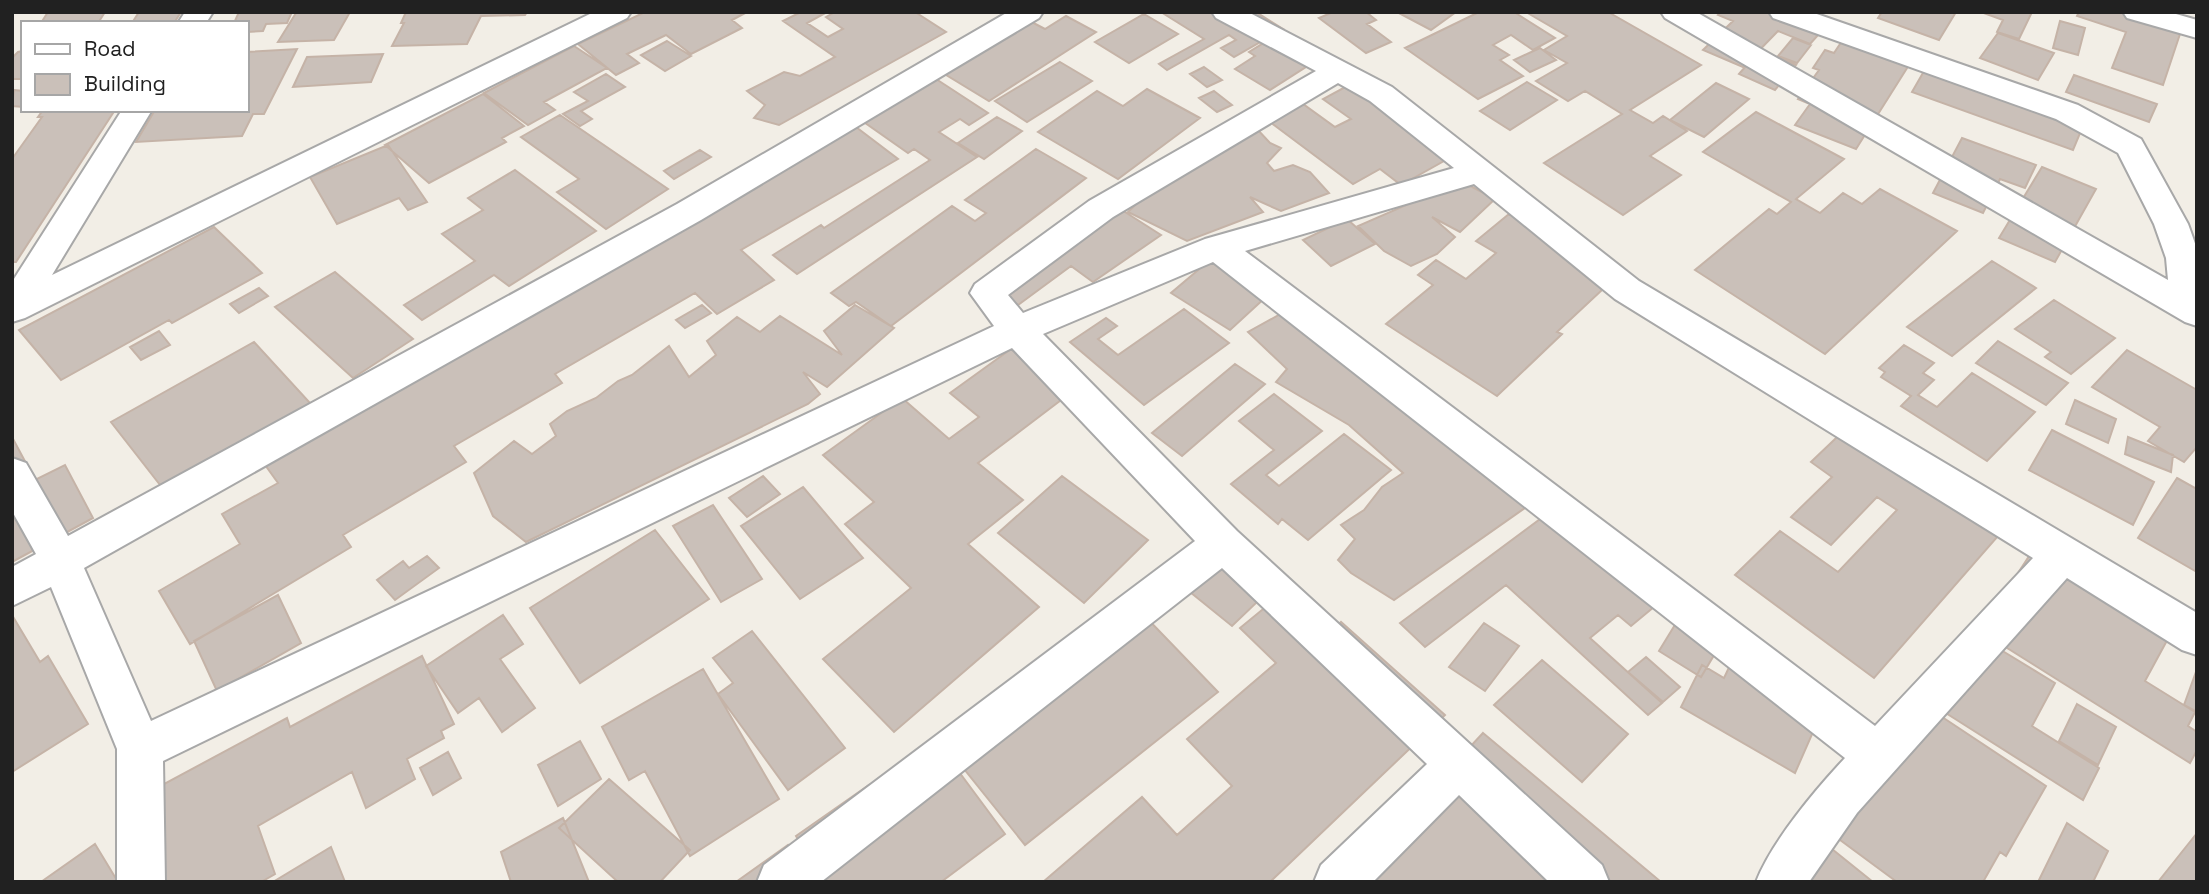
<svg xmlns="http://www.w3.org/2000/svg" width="2209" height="894" font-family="'Space Grotesk',sans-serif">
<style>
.building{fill:#cac0b9;stroke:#c5b3a7;stroke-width:2}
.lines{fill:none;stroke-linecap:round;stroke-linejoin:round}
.street-casing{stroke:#a8a8a8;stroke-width:4}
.street{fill:#fff;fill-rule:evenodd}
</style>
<rect width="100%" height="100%" fill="#f2eee6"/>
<!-- building -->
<path class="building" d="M48,12H105L98,23H41Z
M139,12H181L174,23H132Z
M239,12H292L287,23L266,24L263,31L247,32V23H234Z
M350,12L334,40L278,42L296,13Z
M406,12H527L525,15L481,16L467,44L392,46L404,23H401Z
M645,12H747L732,20L742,28L691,54L666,35L627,54L639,63L616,75L578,44Z
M801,12H827L807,23L828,37L843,29L826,17L835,12H915L946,32L779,125L754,118L765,105L747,91L784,72L800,76L835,57L783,21Z
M1161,12H1256L1283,29L1234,57L1221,48L1236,40L1229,35L1167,70L1159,64L1204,39Z
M1333,12H1366L1376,20L1367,24L1391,42L1366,53L1319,18Z
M1397,12H1456L1431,30Z
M1479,12H1514L1555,38L1533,50L1511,35L1493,45L1509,55L1500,60L1523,76L1478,99L1405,48Z
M1526,12H1608L1701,65L1630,110L1653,123L1663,116L1687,131L1650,156L1681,175L1623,215L1544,163L1622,114L1585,91L1568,101L1536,81L1567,63L1544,50L1567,36Z
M1721,12H1798L1828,24L1810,44L1778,31L1743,67L1703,50L1733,21L1718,15Z
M1882,12H1956L1939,40L1878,18Z
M1981,12H2032L2019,39L1997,32L2003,20Z
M2079,12H2153L2184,22L2163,85L2112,68L2126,32L2077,16Z
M1144,14L1178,34L1129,63L1095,42Z
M1066,16L1096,32L989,101L938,70L1024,18L1045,29Z
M2060,21L2085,28L2078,55L2053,48Z
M1848,32L1914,57L1856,149L1795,125L1810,104L1798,99L1819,70L1813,68L1825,50L1834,53Z
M1998,33L2054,53L2038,80L1980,58Z
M1278,34L1320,58L1270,90L1235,69L1255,56L1249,52Z
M1793,38L1811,45L1797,63L1778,56Z
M667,41L691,56L665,71L641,55Z
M574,46L607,68L544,102L555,110L528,125L484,93Z
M1540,48L1556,60L1530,72L1514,60Z
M297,49L264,114H253L242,136L136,142L155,110H247V52Z
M1760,50L1796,65L1775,90L1739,74Z
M23,51V79H12V58L18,52Z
M383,54L371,82L293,87L307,57Z
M1931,59L2088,114L2073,150L1912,92Z
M1060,62L1092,81L1027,122L995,101Z
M1204,67L1222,80L1207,87L1190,74Z
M606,74L625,87L581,111L592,119L580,126L563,114L588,101L574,92Z
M2074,75L2157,104L2149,122L2066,92Z
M933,77L988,113L969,125L960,119L939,132L977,157L797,274L773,255L821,225L824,228L930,160L914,149L908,153L861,120Z
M1527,82L1557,100L1510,130L1480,111Z
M1716,83L1749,99L1704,137L1670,120Z
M1351,84L1460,152L1401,185L1380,169L1353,184L1270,122L1303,104L1335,127L1351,119L1323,99Z
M1147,89L1200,118L1118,179L1038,132L1097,91L1123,106Z
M14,90L23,91V107L12,106Z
M1214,91L1232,105L1217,112L1199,98Z
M483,94L524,126L502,138L506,142L429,183L385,145Z
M43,110H115L16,262H12V159L42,117H38Z
M1756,112L1844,159L1796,199L1820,213L1843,193L1862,204L1880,189L1957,231L1825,354L1695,270L1769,209L1777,214L1791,202L1703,152Z
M560,115L668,189L606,229L557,192L579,179L521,137Z
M997,117L1022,131L984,159L958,143Z
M856,127L898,159L741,250L774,280L717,314L695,293L555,374L562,383L454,446L466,462L343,535L351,547L190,644L159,591L240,544L222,514L278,483L263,462Z
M1257,129L1270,143L1281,148L1267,163L1274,171L1293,165L1310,172L1329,193L1281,211L1250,197L1263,212L1187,241L1128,212L1169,172Z
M1962,138L2036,165L2025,188L2000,179L1983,213L1933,193Z
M388,145L427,202L408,210L399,198L337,224L310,177Z
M1036,149L1086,178L891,326L856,302L849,306L831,293L952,206L975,221L986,213L965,200Z
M700,150L711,157L674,179L664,171Z
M2042,167L2096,189L2055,262L1999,238Z
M515,170L596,231L509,286L494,275L422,320L404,305L475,261L442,234L483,210L468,198Z
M1461,181L1495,199L1460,232L1432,217L1455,237L1437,254L1411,266L1384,251L1358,226Z
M1114,205L1161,235L1093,282L1071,266L1018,305L996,289Z
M1509,214L1617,276L1557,332L1562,334L1497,396L1386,324L1433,285L1418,275L1436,260L1466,279L1496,253L1476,241Z
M1347,219L1375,244L1331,266L1303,240Z
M214,227L262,273L172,323L169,320L61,380L19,330Z
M1223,249L1281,283L1230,330L1171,293Z
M1992,261L2036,288L1952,356L1907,327Z
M335,272L413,339L353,378L275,307Z
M259,288L268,296L239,313L230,304Z
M2054,300L2115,338L2071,374L2045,357L2051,352L2015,329Z
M702,305L711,313L685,328L676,320Z
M855,305L894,328L827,387L803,372L820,394L808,404L526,542L493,516L474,473L514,441L532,454L556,436L550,424L567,411L596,398L618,381L632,375L669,346L689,377L716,355L707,341L737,317L760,332L780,316L842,355L824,331Z
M1293,307L1549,491L1394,600L1351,573L1338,560L1355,539L1341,525L1364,510L1382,487L1403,473L1349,425L1276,382L1287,369L1248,332Z
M1184,309L1229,343L1144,405L1070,342L1106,318L1117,326L1098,339L1118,355Z
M159,331L170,345L141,360L130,347Z
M1998,341L2068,383L2046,405L1976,363Z
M254,342L310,403L164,490L111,422Z
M1904,345L1934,363L1923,373L1934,380L1918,395L1937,407L1972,373L2035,412L1987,461L1901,406L1911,396L1881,377L1885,372L1879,368Z
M1011,349L1069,394L978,463L1023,500L968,544L1039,607L894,732L823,659L911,588L845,524L874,502L823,455L902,398L949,439L979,417L950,393Z
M2127,350L2197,390V447L2184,462L2148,441L2160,427L2092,387Z
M1235,364L1265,384L1182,456L1152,433Z
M1274,394L1322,431L1266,475L1279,486L1344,434L1391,470L1308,540L1282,519L1278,524L1231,484L1274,450L1239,421Z
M2075,400L2116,419L2108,443L2066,424Z
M1856,419L2012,520L1874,678L1735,575L1780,531L1838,572L1897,510L1877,497L1831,545L1791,517L1832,477L1811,462Z
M2052,430L2154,482L2133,525L2029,470Z
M12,437L35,480L65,465L93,518L12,562Z
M2128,437L2173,455L2171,472L2125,454Z
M763,476L780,494L747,517L729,498Z
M1062,476L1148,540L1084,603L998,533Z
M2177,478L2197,489V572L2138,538Z
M803,487L863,558L800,599L741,526Z
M1571,496L1678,587L1631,626L1618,615L1590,638L1662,703L1648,715L1506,585L1425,647L1400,623Z
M713,505L762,579L721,602L673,526Z
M655,530L709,599L580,683L530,608Z
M2039,541L2177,622L2145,681L2195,712L2188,726L2197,732V750L2190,763L1980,631Z
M427,556L439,568L395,600L377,580L403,561L409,568Z
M1218,557L1282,578L1232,626L1185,588Z
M1285,591L1331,632L1341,622L1445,715L1270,882H1043L1142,797L1177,835L1232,786L1187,739L1276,663L1240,628Z
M278,595L301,643L217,691L194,641Z
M1138,609L1218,692L1025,845L948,749Z
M1684,610L1726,635L1701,677L1659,651Z
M12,615L40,662L48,656L88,724L12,772Z
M503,615L523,644L500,659L535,708L502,732L479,698L458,713L426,666Z
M1484,623L1519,646L1485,691L1449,667Z
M752,631L845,748L788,790L718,694L733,683L713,658Z
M1973,633L2055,683L2032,726L2099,768L2083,800L1930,703Z
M422,656L454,724L441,731L444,738L407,759L415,779L366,808L352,772L258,826L275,874L261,882H162L138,798L287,718L290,727Z
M1646,657L1680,687L1663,702L1628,672Z
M1734,657L1824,707L1795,773L1681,707L1702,665L1724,678Z
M1542,660L1628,734L1582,782L1494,705Z
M703,669L779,799L690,856L645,771L629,780L602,727Z
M2197,669V712L2184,705Z
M1918,701L2046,786L2006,856L2000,852L1983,882H1897L1832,834Z
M2077,704L2116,727L2098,765L2059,741Z
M1483,733L1661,882H1344Z
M580,741L601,779L558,806L538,765Z
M942,749L1005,834L941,882H825L796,836L869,785L875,796Z
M448,752L461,778L433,795L420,768Z
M609,779L690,850L660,882H618L559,828Z
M563,818L589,882H511L501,852Z
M2067,823L2108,851L2093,882H2038Z
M2197,833V882H2158Z
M1822,841L1873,882H1791Z
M95,844L118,882H41Z
M788,845L812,882H736Z
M331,847L345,882H273Z"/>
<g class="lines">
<!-- street casing -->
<g class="street-casing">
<path id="street" d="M185,12H213L206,23H178Z
M594,12H631L627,18L25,318L12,322V282L122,110H152L52,275Z
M1008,12H1043L1039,18L701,220L84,568L151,721L994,326L970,293L975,284L1089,201L1316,71L1216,18L1212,12H1248L1392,87L1639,281L2197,613V655L2182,650L2067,578L1857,813L1809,882H1756C1772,841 1815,790 1845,758L1213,262L1043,334L1237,531L1602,865L1609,882H1549L1459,795L1373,882H1314L1321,865L1427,764L1222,568L821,882H757L764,865L1195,541L1012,348L163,761L165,882H117V749L51,587L12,606V567L36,554L12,511V458L26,463L68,536L677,204ZM1338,83L1370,101L1454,168L1205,239L1023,313L1008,295L1113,217ZM1474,184L1615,299L2033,558L1875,726L1245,251Z
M1661,12H1696L2168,280L2166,258L2154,224L2118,153L2056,119L1773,18L1769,12H1811L2078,105L2141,139L2188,224L2197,249V326L2185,322L1665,18Z
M2123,12H2169L2197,20V38L2127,18Z"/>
</g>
<!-- street -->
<use href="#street" class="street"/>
</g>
<!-- border -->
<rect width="2209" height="894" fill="none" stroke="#212121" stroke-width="28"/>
<!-- legend -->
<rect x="21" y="21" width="228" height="91" fill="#ffffff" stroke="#a6a6a6" stroke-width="2"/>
<rect x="35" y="44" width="35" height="10" fill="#ffffff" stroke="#a6a6a6" stroke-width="2"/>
<text x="84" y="56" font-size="21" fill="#212121">Road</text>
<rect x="35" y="74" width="35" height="21" fill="#cac0b9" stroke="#a6a6a6" stroke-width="2"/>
<text x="84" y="91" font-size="21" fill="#212121">Building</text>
</svg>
